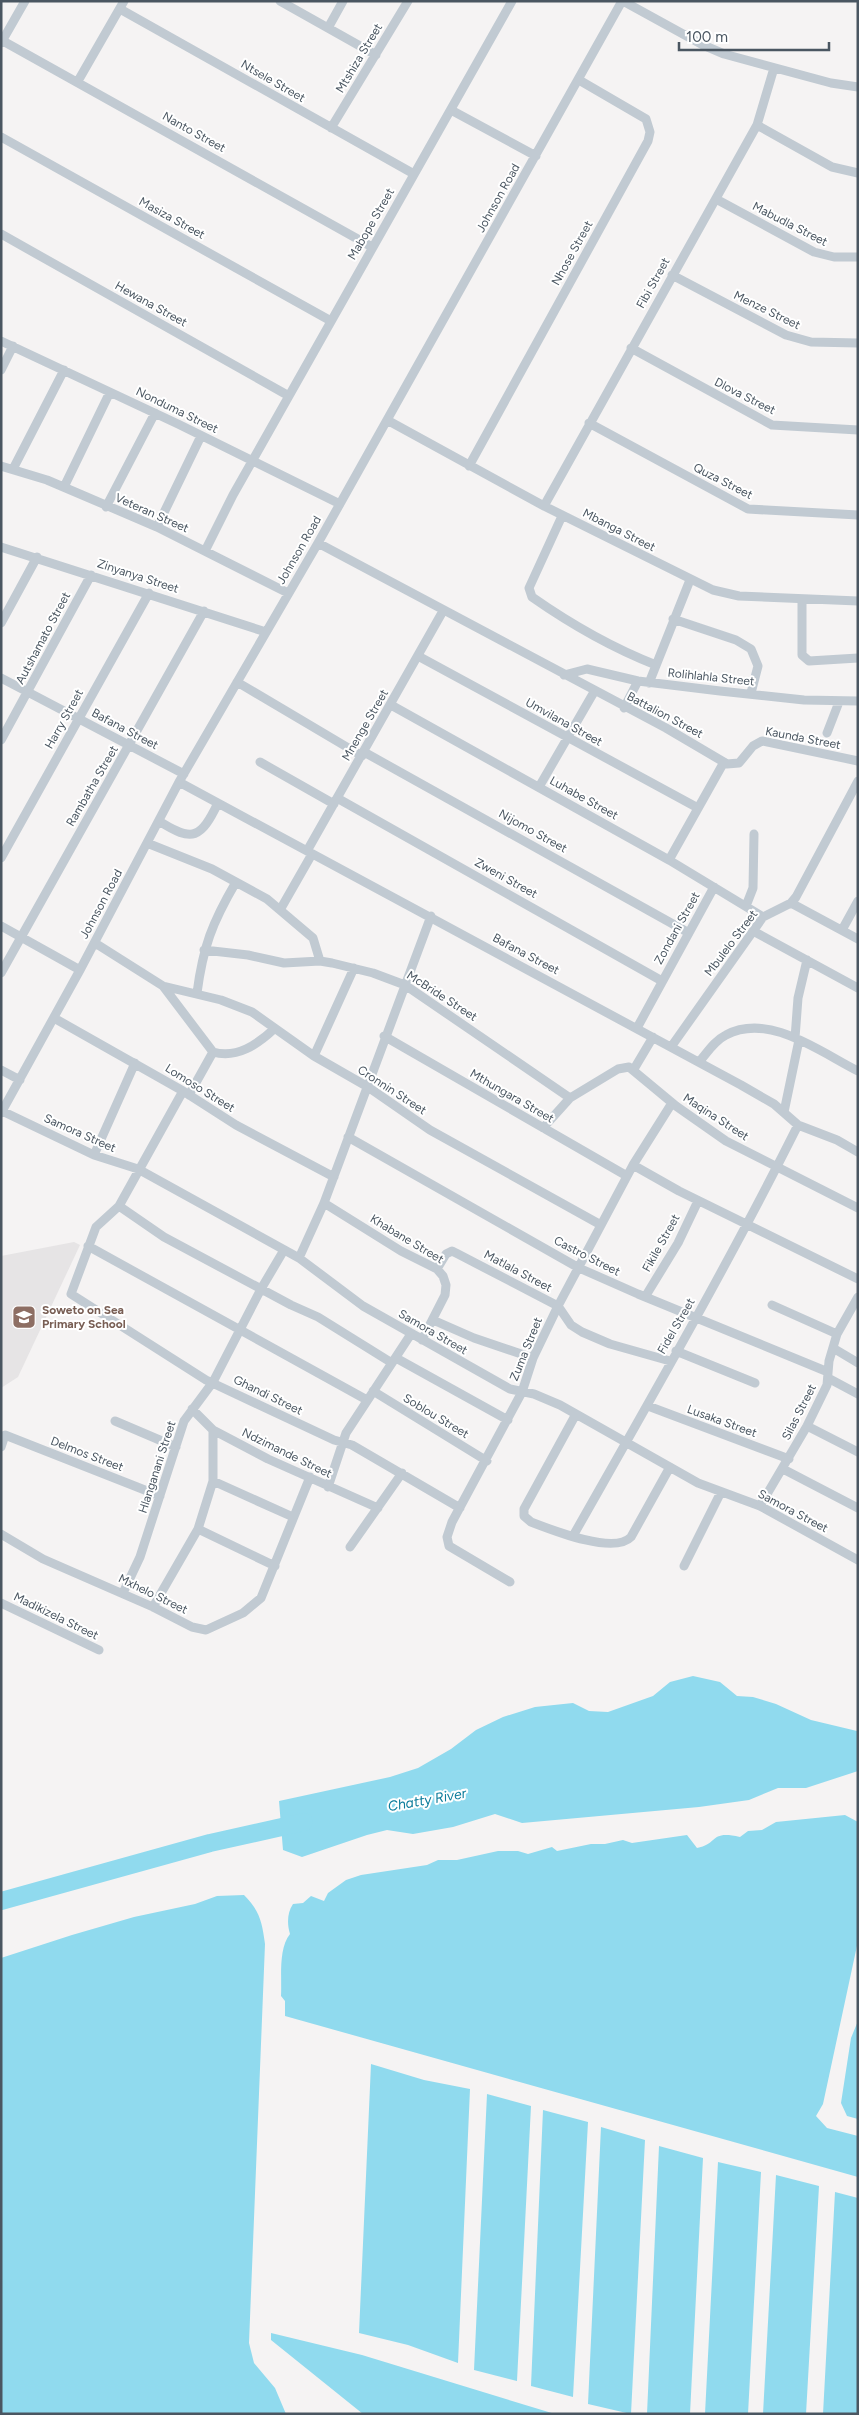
<svg xmlns="http://www.w3.org/2000/svg" width="859" height="2415" font-family="Figtree,sans-serif">
<style>
.education{fill:#e6e4e5}
.water{fill:#90daee}
.lines{fill:none;stroke-linecap:round;stroke-linejoin:round}
.river{stroke:#90daee;stroke-width:18}
.minor{stroke:#c1cad2;stroke-width:9}
.labels{text-anchor:middle;dominant-baseline:central;stroke-width:4;stroke-linejoin:round;paint-order:stroke}
.street-label{font-size:12px;fill:#4a5661;stroke:#fff}
.education-label{font-size:12px;font-weight:bold;fill:#785e54;stroke:#fff;text-anchor:start}
.water-label{font-size:14px;font-style:italic;fill:#0c7c9b;stroke:#fff}
</style>
<rect width="100%" height="100%" fill="#f5f3f3"/>
<!-- education -->
<path class="education" d="M74,1242L80,1245L18,1377L1,1388V1256Z"/>
<!-- water -->
<path class="water" d="M693,1676L720,1682L737,1696L753,1697L776,1704L811,1720L857,1731L858,1771L806,1788H778L749,1800L699,1807L522,1823L495,1814L453,1827L413,1834L387,1830L367,1835L302,1857L283,1850L279,1801L390,1777L418,1768L451,1749L476,1730L503,1717L535,1707L573,1703L589,1711L608,1712L653,1696L670,1682Z
M845,1815L858,1822V1941L823,2104L816,2116L827,2128L858,2136V2177L285,2016V2001L281,1996C282,1978 278,1949 290,1934C287,1924 287,1913 293,1904L303,1903L311,1896L324,1901L328,1893L346,1880L361,1875L427,1865L438,1860H457L498,1851H518L528,1854L552,1847L557,1851L591,1844H605L623,1840L632,1843L687,1835L697,1848C719,1844 709,1830 740,1837L748,1831L762,1830L776,1822Z
M244,1895C260,1911 262,1922 265,1944L249,2343L254,2363L275,2388L286,2414H1V1958L72,1935L134,1917L195,1904L217,1896Z
M858,2021V2119L847,2116L841,2103L851,2038Z
M371,2064L424,2080L470,2089L458,2363L408,2345L359,2333Z
M487,2094L531,2106L517,2381L474,2370Z
M543,2110L588,2122L573,2397L531,2386Z
M601,2127L645,2140L631,2414L588,2404Z
M659,2146L703,2158L690,2414H647Z
M718,2162L761,2172L748,2414H705Z
M776,2175L819,2186L806,2414H763Z
M835,2192L858,2198V2414H823Z
M271,2333L362,2355L555,2414H363L271,2340Z"/>
<g class="lines">
<!-- river -->
<path class="river" d="M1,1901L210,1843L304,1822"/>
<!-- minor -->
<path class="minor" d="M280,1L376,55
M623,1L703,45L724,54L831,83L858,87
M120,9L414,174
M328,28L343,1
M3,41L372,247
M1,43L25,1
M78,81L124,1
M451,110L536,156
M757,125L832,167L858,173
M331,128L408,1
M1,137L331,321
M716,199L814,252L834,257H858
M1,234L289,396
M672,275L786,335L811,342L858,343
M1,341L178,424L340,504
M631,348L772,425L858,430
M1,370L13,346
M387,420L544,506L713,590L739,596L858,601
M589,423L748,509L858,515
M1,466L47,480L157,527L288,593
M469,466L648,141L650,132L646,119L579,80
M13,469L64,370
M64,487L110,392
M544,506L757,125L774,68
M106,507L155,413
M562,516L529,588L532,597C572,625 610,647 656,665
M157,527L201,436
M318,543L666,728L727,764L739,763L753,746L762,741L858,761
M1,547L266,632
M205,551L233,495L512,1
M802,599V655L809,661L858,658
M673,619L736,640L751,649L758,666L751,693
M1,623L37,557
M418,656L698,808
M564,675L587,669L638,681L720,691L804,700L858,701
M1,678L184,774
M237,682L362,756
M649,683L690,580
M391,705L669,860L763,917
M624,708L638,681
M827,733L839,702
M1,740L91,575
M364,752L689,933
M260,762L334,804
M179,782L741,1085L774,1104L798,1125L837,1140L858,1152
M539,787L594,692
M337,798L662,981
M159,821C193,843 201,838 218,803
M147,843L212,869L267,899L313,938L320,961
M307,851L443,611
M1,858L149,593
M669,860L724,762
M791,903L858,939
M746,906L753,888L754,834
M280,910L312,854
M1,926L80,970
M842,930L858,901
M753,931L858,988
M95,943L163,986L221,1000L252,1012L314,1056L368,1087L430,1130L601,1225
M204,950L248,955L284,963L320,961L332,963L373,973L405,985L570,1098
M1,973L204,611
M163,986L213,1052
M197,993C203,947 212,923 236,882
M54,1018L183,1091L236,1125L334,1177
M637,1028L714,887
M384,1036L627,1176
M795,1038L798,998L807,960
M671,1047L763,917L791,903L796,897L858,781
M213,1052C237,1059 258,1044 274,1029
M314,1056L354,968
M699,1062C707,1053 714,1041 726,1035C769,1012 820,1052 858,1071
M634,1069L653,1037
M1,1070L20,1080
M183,1091L119,1206L96,1227L71,1294L206,1380L334,1440L352,1445L460,1508
M189,1095L213,1052
M2,1111L94,1155L138,1169L299,1258L363,1306L510,1389L534,1394L560,1405L698,1483L760,1506L858,1560
M784,1112L799,1040
M1,1113L80,970L179,782L318,543L622,1
M543,1128L570,1098L618,1069L629,1067L676,1106L726,1141L858,1208
M348,1137L579,1268L638,1294L828,1372
M94,1155L135,1063
M633,1165L679,1191L858,1279
M324,1203L401,1251L437,1269L443,1276L446,1285L445,1295L422,1340
M119,1206L164,1237L291,1305L318,1317L392,1363
M88,1246L367,1400
M299,1258L324,1203L431,916
M437,1269L446,1254L452,1251L458,1254L558,1306L571,1325L582,1332L610,1344L670,1361
M645,1297L678,1243L698,1201
M772,1305L837,1334
M433,1320L474,1338L533,1358
M833,1348L858,1363
M676,1351L755,1383
M396,1358L508,1420
M828,1378L858,1394
M373,1391L487,1461
M648,1406L789,1459
M192,1409L213,1430L268,1459L378,1508
M576,1414L524,1509V1516L531,1522C552,1530 614,1555 631,1537L670,1467
M115,1421L176,1447
M807,1426L858,1452
M1,1447L5,1435L160,1496
M783,1469L858,1508
M213,1481L293,1517
M328,1487L346,1433L411,1334
M760,1506L807,1426L827,1385L829,1361L837,1334L858,1297
M198,1529L275,1566
M1,1534L43,1559L153,1607L192,1627L206,1630L243,1613L261,1598L310,1477
M573,1536C650,1400 728,1265 798,1125
M350,1547L402,1473
M684,1566L721,1492
M510,1582L449,1546L447,1537L452,1522L522,1392L533,1358L558,1306L633,1165L672,1103
M123,1593L140,1557L184,1421L213,1382L261,1289L284,1250
M1,1603L99,1650
M153,1607L198,1529L213,1481V1430"/>
</g>
<!-- icons -->
<defs>
<g id="school-square" transform="scale(1.25)"><rect x="-9" y="-9" width="18" height="18" rx="4" fill="#8d6e63" stroke="#fff"/><path d="M0-5L7-2L0 1L-7-2ZM-4 1L0 2.5L4 1V4Q0 6-4 4Z" fill="#fff"/></g>
</defs>
<g fill-rule="evenodd">
<use href="#school-square" x="24" y="1317"/>
</g>
<g class="labels">
<!-- street labels -->
<g class="street-label">
<text transform="translate(359 58) rotate(-59)">Mtshiza Street</text>
<text transform="translate(273 81) rotate(30)">Ntsele Street</text>
<text transform="translate(194 132) rotate(29)">Nanto Street</text>
<text transform="translate(498 198) rotate(-61)">Johnson Road</text>
<text transform="translate(172 218) rotate(29)">Masiza Street</text>
<text transform="translate(371 224) rotate(-60)">Mabope Street</text>
<text transform="translate(790 224) rotate(27)">Mabudla Street</text>
<text transform="translate(572 253) rotate(-61)">Nhose Street</text>
<text transform="translate(653 283) rotate(-61)">Fibi Street</text>
<text transform="translate(151 304) rotate(29)">Hewana Street</text>
<text transform="translate(767 310) rotate(26)">Menze Street</text>
<text transform="translate(745 396) rotate(27)">Dlova Street</text>
<text transform="translate(177 410) rotate(26)">Nonduma Street</text>
<text transform="translate(723 481) rotate(27)">Quza Street</text>
<text transform="translate(152 513) rotate(24)">Veteran Street</text>
<text transform="translate(619 530) rotate(27)">Mbanga Street</text>
<text transform="translate(299 550) rotate(-60)">Johnson Road</text>
<text transform="translate(138 576) rotate(18)">Zinyanya Street</text>
<text transform="translate(43 638) rotate(-62)">Autshamato Street</text>
<text transform="translate(711 677) rotate(6)">Rolihlahla Street</text>
<text transform="translate(665 715) rotate(28)">Battalion Street</text>
<text transform="translate(64 719) rotate(-61)">Harry Street</text>
<text transform="translate(564 722) rotate(29)">Umvilana Street</text>
<text transform="translate(365 725) rotate(-60)">Mnenge Street</text>
<text transform="translate(125 729) rotate(28)">Bafana Street</text>
<text transform="translate(803 738) rotate(11)">Kaunda Street</text>
<text transform="translate(92 786) rotate(-60)">Rambatha Street</text>
<text transform="translate(584 798) rotate(29)">Luhabe Street</text>
<text transform="translate(533 831) rotate(29)">Nijomo Street</text>
<text transform="translate(506 878) rotate(29)">Zweni Street</text>
<text transform="translate(101 904) rotate(-62)">Johnson Road</text>
<text transform="translate(677 928) rotate(-61)">Zondani Street</text>
<text transform="translate(731 943) rotate(-53)">Mbulelo Street</text>
<text transform="translate(526 954) rotate(28)">Bafana Street</text>
<text transform="translate(442 996) rotate(33)">McBride Street</text>
<text transform="translate(200 1088) rotate(32)">Lomoso Street</text>
<text transform="translate(392 1090) rotate(33)">Cronnin Street</text>
<text transform="translate(512 1096) rotate(30)">Mthungara Street</text>
<text transform="translate(716 1117) rotate(33)">Maqina Street</text>
<text transform="translate(80 1133) rotate(24)">Samora Street</text>
<text transform="translate(407 1239) rotate(31)">Khabane Street</text>
<text transform="translate(661 1243) rotate(-61)">Fikile Street</text>
<text transform="translate(587 1256) rotate(27)">Castro Street</text>
<text transform="translate(518 1271) rotate(28)">Matlala Street</text>
<text transform="translate(676 1326) rotate(-60)">Fidel Street</text>
<text transform="translate(433 1332) rotate(30)">Samora Street</text>
<text transform="translate(526 1349) rotate(-68)">Zuma Street</text>
<text transform="translate(268 1395) rotate(26)">Ghandi Street</text>
<text transform="translate(799 1412) rotate(-63)">Silas Street</text>
<text transform="translate(436 1416) rotate(31)">Soblou Street</text>
<text transform="translate(722 1421) rotate(20)">Lusaka Street</text>
<text transform="translate(287 1453) rotate(26)">Ndzimande Street</text>
<text transform="translate(87 1454) rotate(21)">Delmos Street</text>
<text transform="translate(157 1467) rotate(-72)">Hlanganani Street</text>
<text transform="translate(793 1511) rotate(28)">Samora Street</text>
<text transform="translate(153 1594) rotate(26)">Mxhelo Street</text>
<text transform="translate(56 1616) rotate(26)">Madikizela Street</text>
</g>
<!-- education labels -->
<g class="education-label">
<text x="42" y="1310">Soweto on Sea<tspan x="42" dy="14">Primary School</tspan></text>
</g>
<!-- water labels -->
<g class="water-label">
<text transform="translate(427 1800) rotate(-10)">Chatty River</text>
</g>
</g>
<!-- border -->
<rect width="859" height="2415" fill="none" stroke="#4a5661" stroke-width="5"/>
<!-- scale -->
<path d="M679 42v8h150v-8" fill="none" stroke="#4a5661" stroke-width="2.5"/>
<text x="686" y="42" font-size="15" fill="#4a5661" stroke="#ffffff" stroke-width="4" paint-order="stroke">100 m</text>
</svg>
